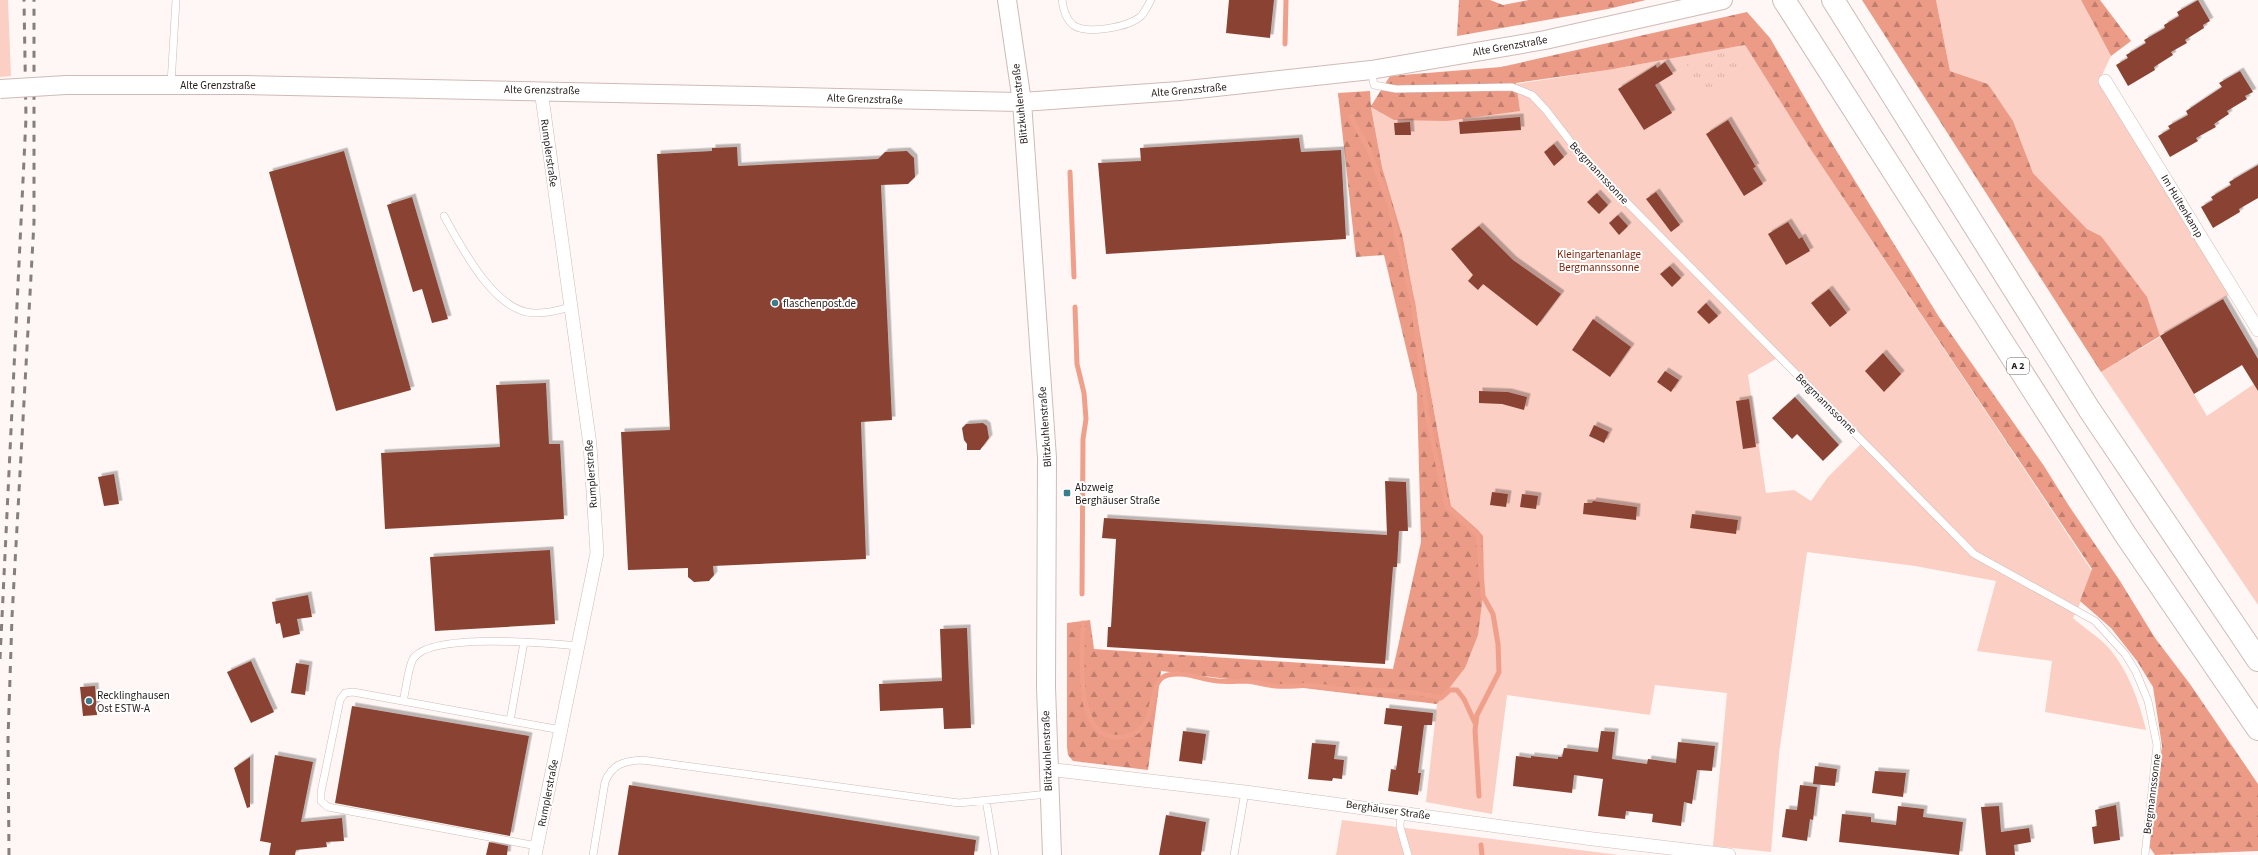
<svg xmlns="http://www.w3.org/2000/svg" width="2258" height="855" font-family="'Source Sans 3',sans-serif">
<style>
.green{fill:#fbcfc4;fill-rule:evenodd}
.forest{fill:url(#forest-firs)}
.park{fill:url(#park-tufts)}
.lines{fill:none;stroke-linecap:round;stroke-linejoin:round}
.stream{stroke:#ef9f8a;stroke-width:5}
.building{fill:#8a4331;filter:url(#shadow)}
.lane-casing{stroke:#cebbb7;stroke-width:8}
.street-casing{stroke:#cebbb7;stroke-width:14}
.secondary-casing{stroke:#cebbb7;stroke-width:20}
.highway-casing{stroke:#cebbb7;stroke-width:24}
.lane{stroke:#fff;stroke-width:7}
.street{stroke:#fff;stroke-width:13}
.secondary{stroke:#fff;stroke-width:18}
.highway{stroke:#fff;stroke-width:22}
.rail{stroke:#877f7d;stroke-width:3;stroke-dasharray:7 7;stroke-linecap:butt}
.secondary-bridge-casing{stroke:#cebbb7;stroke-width:20;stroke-linecap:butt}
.secondary-bridge{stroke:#fff;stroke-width:18}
.poi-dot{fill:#3a7e8d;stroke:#fff;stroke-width:1.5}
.labels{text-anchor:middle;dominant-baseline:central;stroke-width:4;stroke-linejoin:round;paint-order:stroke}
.shield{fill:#fff;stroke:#66615f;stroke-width:1}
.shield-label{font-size:10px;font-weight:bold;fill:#241d1b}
.street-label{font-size:11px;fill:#241d1b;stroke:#fff}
.park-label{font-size:11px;fill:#7a1d03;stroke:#fff}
.poi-label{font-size:11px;fill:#241d1b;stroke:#fff;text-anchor:start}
</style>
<defs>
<pattern id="forest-firs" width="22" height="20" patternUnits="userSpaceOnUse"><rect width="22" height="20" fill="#ec9b87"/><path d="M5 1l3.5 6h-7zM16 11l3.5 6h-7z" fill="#bf7e6e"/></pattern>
<pattern id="park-tufts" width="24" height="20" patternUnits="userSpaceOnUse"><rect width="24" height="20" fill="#fbcfc4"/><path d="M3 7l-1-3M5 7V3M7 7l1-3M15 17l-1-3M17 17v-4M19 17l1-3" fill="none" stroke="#d7b1a8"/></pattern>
<filter id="shadow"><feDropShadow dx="3.5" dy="-3.5" stdDeviation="0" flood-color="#0004"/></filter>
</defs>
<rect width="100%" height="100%" fill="#fff7f5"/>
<!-- green -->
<path class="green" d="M0,0H8L11,76L0,77Z
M1936,0H2081L2111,56L2100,79L2232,293L2160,337L2207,416L2254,384L2258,391V605L2101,372L2160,337L2101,236L2087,229L2033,173L2012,120L1988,84L1950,71Z
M1745,45L1809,147L2092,571L2079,606L2073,618C2084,628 2099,637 2109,648C2129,672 2139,701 2146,730L2045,712L2052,661L1977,651L1996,581L1915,566L1807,552L1779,754L1771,852L1713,846L1727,693L1655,685L1650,715L1507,695L1492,814L1426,802L1437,704L1465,668L1477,529L1451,506L1403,238L1382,167L1371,106L1608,70ZM1781,356L1864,441L1828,477L1811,501L1794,490L1766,493L1748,375Z
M1342,820L1619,855H1336Z"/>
<!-- forest -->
<path class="forest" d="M1459,0H1490L1503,5L1529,0H1646L1608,9L1457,36Z
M1862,0H1936L1950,71L1988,84L2013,121L2033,173L2087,229L2101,236L2147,297L2160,336L2101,372Z
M2081,0H2100L2131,41L2111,56Z
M1747,12L1770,38L1823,129L1939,317L2044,466L2069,506L2120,581L2155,638L2190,684L2258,784V851L2155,855L2148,845L2162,746L2153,687L2137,661L2111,628L2080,601L2092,569L1809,147L1745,45L1608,70L1516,83L1520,111L1447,121L1394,120L1371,107L1382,167L1403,238L1451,506L1477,529L1483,536L1484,587L1478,635L1465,668L1437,704L1161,671L1148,770L1073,761L1068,755L1067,747V623L1090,620L1094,649L1393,669L1421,542L1417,394L1384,255L1356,257L1338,93L1370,91L1371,106L1390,76L1501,67Z"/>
<!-- park -->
<path class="park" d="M1736,50L1745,67L1703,94L1685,61Z"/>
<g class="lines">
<!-- stream -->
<path class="stream" d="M1285,44L1286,0
M1351,117L1369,150L1389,203L1413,304L1427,414L1447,507L1478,535L1483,596L1493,614L1498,644L1499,672L1477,715L1475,730L1479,796
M1070,172L1074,277
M1075,307L1077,364L1084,393L1086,419L1083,439L1082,594
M1083,623C1083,652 1073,731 1113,737C1119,738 1124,737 1130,735C1161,724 1145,680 1168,675C1188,671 1200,680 1218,681C1228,682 1237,681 1246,681C1256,682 1266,685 1276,686C1287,687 1298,686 1309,685C1319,685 1329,688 1339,689C1374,691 1407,689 1441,698L1450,690H1457L1464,699L1475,723
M1481,845L1482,855"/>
</g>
<!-- building -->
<path class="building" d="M1229,0H1274L1270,38L1226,33Z
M2198,0L2210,21L2203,25L2204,28L2185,40L2187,43L2171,52L2173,55L2154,67L2155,70L2128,86L2116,65L2128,58L2126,55L2146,43L2144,40L2165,28L2164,25L2179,16L2177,12Z
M1665,62L1673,74L1655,85L1672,113L1644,130L1618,89L1656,65L1657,68Z
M2240,71L2253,92L2245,96L2247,99L2227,111L2229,114L2214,124L2216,127L2196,138L2198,141L2170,157L2158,136L2170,129L2168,126L2188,115L2186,111L2222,87L2219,83Z
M1520,117L1521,130L1460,134L1459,122Z
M1728,120L1756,167L1753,168L1763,184L1744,196L1706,134Z
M1410,122L1411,135H1395L1394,123Z
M1299,138L1301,152L1341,150L1346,239L1106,254L1098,163L1141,161L1140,148Z
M1554,144L1564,157L1554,166L1544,152Z
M737,147L738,166L878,159L885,152L907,151L914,158L915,177L908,184L881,185L892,420L861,422L866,559L713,566L714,575L709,581L694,582L688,577V568L628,570L621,432L670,430L657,154L712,151V148Z
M344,151L411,390L336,411L269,172Z
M2258,165V198L2239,209L2240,212L2213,228L2201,207L2213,200L2211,197L2231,185L2229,182Z
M1656,192L1680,225L1671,232L1646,199Z
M1597,193L1608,205L1599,214L1587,202Z
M412,197L448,319L432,323L422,289L413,292L387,205Z
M1618,215L1628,226L1619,235L1609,223Z
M1788,222L1799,239L1802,237L1810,251L1786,265L1768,234Z
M1479,226L1513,260L1561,294L1537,326L1483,284L1478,290L1468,281L1473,275L1451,249Z
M1670,266L1681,278L1672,287L1660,274Z
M1829,289L1847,313L1830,327L1811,303Z
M2223,299L2258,359V391L2242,365L2194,394L2160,336Z
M1706,303L1718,316L1709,324L1697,312Z
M1593,319L1631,347L1610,377L1572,350Z
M1883,353L1901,374L1884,392L1865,371Z
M1665,371L1679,380L1671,392L1657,382Z
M546,383L549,444H560L564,519L385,529L381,453L500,447L496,385Z
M1479,391L1508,392L1527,397L1524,410L1502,404L1479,403Z
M1795,397L1839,445L1823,461L1797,434L1792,439L1772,418Z
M1749,399L1756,447L1743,449L1736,401Z
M983,423L987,426L989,438L980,450H967V444L964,440L962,428L966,424Z
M1594,425L1609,432L1604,443L1589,436Z
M114,474L119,504L104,506L98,477Z
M1385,481L1406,482L1408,531H1399L1397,567H1393L1385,664L1107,647L1108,627H1111L1116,539L1102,538L1104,518L1387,535Z
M1492,492L1508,494L1506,507L1490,505Z
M1522,494L1538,496L1536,509L1520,507Z
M1593,501L1637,507L1636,520L1583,514L1584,503H1592Z
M1692,514L1738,520L1736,534L1690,528Z
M550,550L555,624L435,631L430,557Z
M308,595L312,617L297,619L300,634L283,638L280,623L276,624L272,602Z
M967,628L971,728L944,729L943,708L880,711L879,684L942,681L940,629Z
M251,661L274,712L251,723L227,672Z
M296,663L309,665L305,695L291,693Z
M95,686L97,715L83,716L80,687Z
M352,706L529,736L510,836L335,803Z
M1386,708L1433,713L1432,725H1424L1418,773H1421L1418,795L1388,791L1391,769L1396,770L1402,726L1384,724Z
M1183,731L1206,734L1202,764L1179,761Z
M1601,731L1615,732L1612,759L1647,764L1648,759L1676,763L1678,742L1715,746L1712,771L1697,770L1692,804L1684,802L1681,826L1652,822L1653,814L1626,811L1625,819L1598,816L1603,779L1574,775L1572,793L1513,786L1516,756L1531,758V756L1558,759V757H1562L1564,748L1598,752Z
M1312,743L1336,745L1334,759L1344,760L1342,779L1333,778L1332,781L1308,779Z
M275,755L313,762L301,822L342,818L344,841L326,842L327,847L296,850L295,855H269L271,843L260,841Z
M250,757V807L247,808L234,768Z
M1815,766L1837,769L1835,786L1813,784Z
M1875,771L1906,773L1903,797L1872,793Z
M629,785L976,840L974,855H618Z
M1800,785L1817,787L1813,820L1810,819L1807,841L1782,837L1786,809L1797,810Z
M2116,805L2120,840L2094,844L2092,827L2097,826L2095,810Z
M1898,806L1924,809L1923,817L1963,822L1959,855L1839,842L1842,814L1871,817V822L1896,825Z
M1999,806L2001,832L2029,828L2031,842L2014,845L2015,855H1986L1981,807Z
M1166,815L1206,822L1201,855H1159Z
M489,842L508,846L507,855H486Z"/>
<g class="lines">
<!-- lane casing -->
<g class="lane-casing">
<path id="lane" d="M1062,0C1063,8 1066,19 1073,25C1087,35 1129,27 1141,16C1145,12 1148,5 1151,0
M1371,70L1374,85L1396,89L1512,87L1532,95L1546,110L1583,158L1974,554L2095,621L2125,654L2136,672L2148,701L2157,745L2145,855
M171,84L176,0
M444,216C461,246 494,312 534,313C546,314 559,310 570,307
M403,701C406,690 408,668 413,659C429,632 548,643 578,646
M510,721L524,642
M986,800L995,855
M1401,812L1400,827L1408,855
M537,846L328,807L321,801V792L340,700L345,693L353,692L561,730
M593,855L605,782C612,764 624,761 642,760L959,803L1048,794
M1234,855L1245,792"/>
</g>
<!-- street casing -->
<g class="street-casing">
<path id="street" d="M2105,81L2258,330
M1047,769L1245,792L1593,839L1729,855
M535,855L597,553L590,445L541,90"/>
</g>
<!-- secondary casing -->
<g class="secondary-casing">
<path id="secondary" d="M1007,0L1022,102L1047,458L1046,687L1052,855
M66,85H245L1022,102L1179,91L1371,70L1545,40L1723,0"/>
</g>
<!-- highway casing -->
<g class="highway-casing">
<path id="highway" d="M1784,0L2125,534L2258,729
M1833,0L2089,409L2258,660"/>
</g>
<!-- lane -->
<use href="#lane" class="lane"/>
<!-- street -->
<use href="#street" class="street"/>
<!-- secondary -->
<use href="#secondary" class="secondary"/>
<!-- highway -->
<use href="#highway" class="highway"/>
<!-- rail -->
<path class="rail" d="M0,659L26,118L24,0
M9,855L8,739L12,617L34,222V0"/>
<!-- secondary-bridge casing -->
<g class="secondary-bridge-casing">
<path id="secondary-bridge" d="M0,89L66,85"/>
</g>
<!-- secondary-bridge -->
<use href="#secondary-bridge" class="secondary-bridge"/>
</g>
<!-- markers -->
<g class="poi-dot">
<circle cx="775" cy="303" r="4"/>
<rect x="1063" y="489" width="8" height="8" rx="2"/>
<circle cx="89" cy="701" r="4"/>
</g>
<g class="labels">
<!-- shield labels -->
<rect class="shield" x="2007" y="358" width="22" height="16" rx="3"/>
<g class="shield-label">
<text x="2018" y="366">A 2</text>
</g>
<!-- street labels -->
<g class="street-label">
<text transform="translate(1510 46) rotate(-10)">Alte Grenzstraße</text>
<text x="218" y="85">Alte Grenzstraße</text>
<text transform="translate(542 90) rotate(1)">Alte Grenzstraße</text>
<text transform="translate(1189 90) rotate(-5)">Alte Grenzstraße</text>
<text transform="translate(865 99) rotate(2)">Alte Grenzstraße</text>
<text transform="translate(1020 104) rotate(-96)">Blitzkuhlenstraße</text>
<text transform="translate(549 153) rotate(82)">Rumplerstraße</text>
<text transform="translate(1599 173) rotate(47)">Bergmannssonne</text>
<text transform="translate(2182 206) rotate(59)">Im Hultenkamp</text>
<text transform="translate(1826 404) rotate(45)">Bergmannssonne</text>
<text transform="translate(1045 427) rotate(-94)">Blitzkuhlenstraße</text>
<text transform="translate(591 474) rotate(-94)">Rumplerstraße</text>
<text transform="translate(1047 751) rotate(-92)">Blitzkuhlenstraße</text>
<text transform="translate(548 793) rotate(-79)">Rumplerstraße</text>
<text transform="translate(2152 794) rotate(-83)">Bergmannssonne</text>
<text transform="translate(1388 810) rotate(8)">Berghäuser Straße</text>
</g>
<!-- park labels -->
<g class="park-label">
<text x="1599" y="254">Kleingartenanlage<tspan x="1599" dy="13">Bergmannssonne</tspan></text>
</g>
<!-- poi labels -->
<g class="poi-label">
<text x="783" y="303">flaschenpost.de</text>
<text x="1075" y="487">Abzweig<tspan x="1075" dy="13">Berghäuser Straße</tspan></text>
<text x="97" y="695">Recklinghausen<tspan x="97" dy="13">Ost ESTW-A</tspan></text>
</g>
</g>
</svg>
